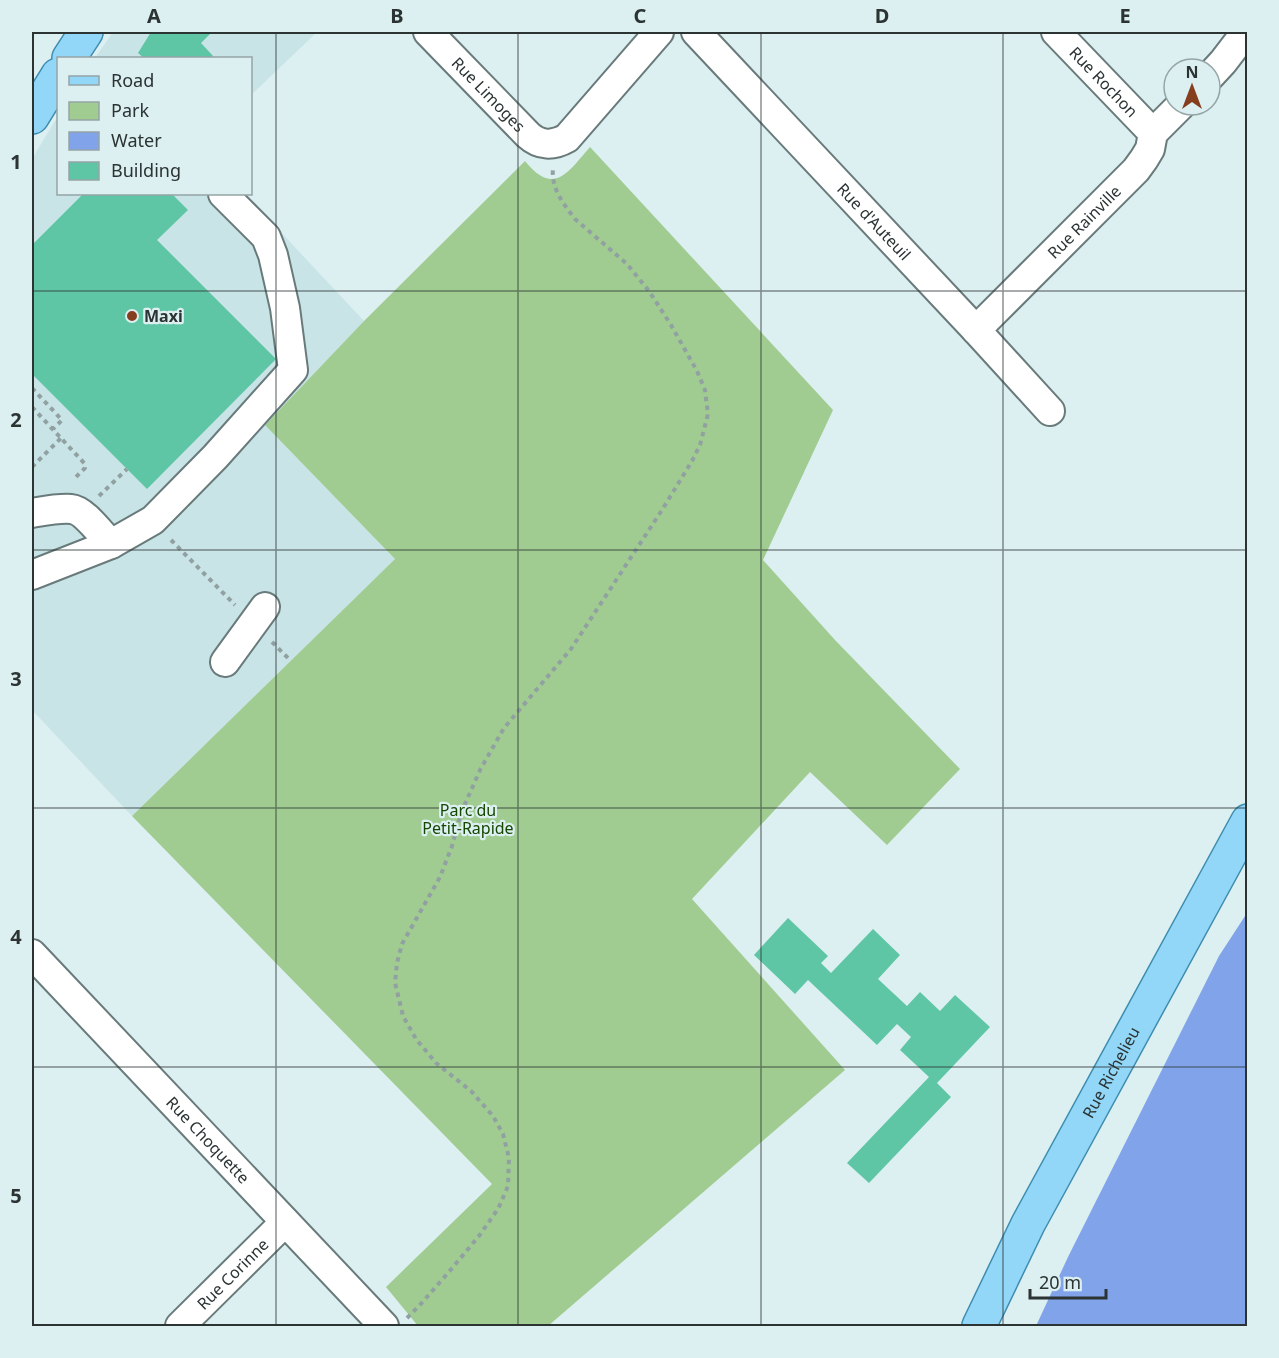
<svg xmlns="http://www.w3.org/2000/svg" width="1279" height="1358" font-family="'Noto Sans',sans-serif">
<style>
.built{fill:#c8e4e6}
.green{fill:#a0cc91}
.water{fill:#81a3e9}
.building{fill:#5fc6a5}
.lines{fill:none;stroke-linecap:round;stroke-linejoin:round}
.minor-casing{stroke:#697a7b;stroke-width:32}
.major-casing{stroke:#3e8db0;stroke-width:36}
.path{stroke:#91a0a1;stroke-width:4;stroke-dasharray:4.5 4.5;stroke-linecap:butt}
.minor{stroke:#fff;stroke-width:28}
.major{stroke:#92d7f8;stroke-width:33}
.grid{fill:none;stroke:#2b3333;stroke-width:1.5;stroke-opacity:0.55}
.poi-dot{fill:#863f1e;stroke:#dceff1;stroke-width:2}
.labels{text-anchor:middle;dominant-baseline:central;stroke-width:4.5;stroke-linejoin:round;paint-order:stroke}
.street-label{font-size:16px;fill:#2b3333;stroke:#dceff1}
.poi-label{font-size:16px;font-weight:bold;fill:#2b3333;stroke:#dceff1;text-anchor:start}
.park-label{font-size:16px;fill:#164700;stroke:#dceff1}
.neatline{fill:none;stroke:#2b3333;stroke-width:2}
.grid-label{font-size:20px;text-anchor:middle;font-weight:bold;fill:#2b3333}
</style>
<rect width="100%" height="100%" fill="#dceff1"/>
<!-- built -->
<path class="built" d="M113,32H317L251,95L250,58H95Z
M58,116V194H245L364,321L265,425L395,559L132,816L32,710V159Z"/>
<!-- green -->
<path class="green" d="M590,147L833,410L763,560L835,640L960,769L887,845L810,772L692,899L845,1070L548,1326H418L386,1287L492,1184L132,816L395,559L265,425L364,321L525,161C554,197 568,172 590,147Z"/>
<!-- water -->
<path class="water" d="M1247,913V1326H1036L1068,1257L1219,956Z"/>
<!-- building -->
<path class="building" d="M151,32H212L201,43L213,56L211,58H144L138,53Z
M83,194H172L188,210L157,240L276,359L147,489L32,374V245Z
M788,918L828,956L821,963L831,973L873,929L900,955L878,979L907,1006L920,992L940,1011L955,995L990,1027L937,1083L951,1097L869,1183L847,1163L929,1077L900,1050L911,1037L897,1024L877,1045L808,980L795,994L754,955Z"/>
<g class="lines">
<!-- minor casing -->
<g class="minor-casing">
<g id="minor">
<path id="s1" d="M428,32L528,135C540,146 553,146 567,138L659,32"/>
<path id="s2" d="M696,32L976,330L1050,411"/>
<path id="s3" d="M1056,32L1153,133"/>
<path d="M1210,76L1223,62L1246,32"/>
<path id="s4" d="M976,330L1136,170L1144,159L1150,149L1153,133L1181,105"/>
<path d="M32,513C44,511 58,508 71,509C84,510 101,534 111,544"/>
<path d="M32,575L111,544L153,520L215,457L293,370L285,308L273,255L266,237L223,194"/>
<path d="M225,662L265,607"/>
<path id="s5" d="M32,954L384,1326"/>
<path id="s6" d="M180,1326L285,1222"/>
</g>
</g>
<!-- major casing -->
<g class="major-casing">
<g id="major">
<path d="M69,58L86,32"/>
<path d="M32,117L58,75"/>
<path id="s7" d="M979,1326L1028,1224L1248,821"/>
</g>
</g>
<!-- path -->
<path class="path" d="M32,388L62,420L53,429
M32,407L85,464V468L74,479
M32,467L61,438
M99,496L127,469
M171,540L235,605
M272,642L291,661
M407,1318L419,1306L448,1273L479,1236L498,1209L508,1186L509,1158L503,1134L493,1116L471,1091L436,1063L416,1039L403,1016L395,983L397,963L402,944L440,877L452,846L461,813L480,770L504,728L571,649L662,510L692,461L700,445L708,414L705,390L697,371L671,325L649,291L627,264L575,219C563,203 551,189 553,168"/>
<!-- minor -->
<use href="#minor" class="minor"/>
<!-- major -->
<use href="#major" class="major"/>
</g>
<!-- grid -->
<path class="grid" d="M276,32V1326M518,32V1326M761,32V1326M1003,32V1326M32,291H1248M32,550H1248M32,808H1248M32,1067H1248"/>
<!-- markers -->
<circle class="poi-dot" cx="132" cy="316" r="6"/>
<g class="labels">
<!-- street labels -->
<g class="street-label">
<text stroke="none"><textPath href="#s3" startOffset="69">Rue Rochon</textPath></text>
<text stroke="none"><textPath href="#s1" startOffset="87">Rue Limoges</textPath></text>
<text stroke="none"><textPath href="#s2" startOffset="260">Rue d'Auteuil</textPath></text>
<text stroke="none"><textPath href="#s4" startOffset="153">Rue Rainville</textPath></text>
<text stroke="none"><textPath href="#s7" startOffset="286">Rue Richelieu</textPath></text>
<text stroke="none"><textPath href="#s5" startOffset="256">Rue Choquette</textPath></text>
<text stroke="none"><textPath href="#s6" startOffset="74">Rue Corinne</textPath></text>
</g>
<!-- poi labels -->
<g class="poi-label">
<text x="144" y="316">Maxi</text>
</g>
<!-- park labels -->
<g class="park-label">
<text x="468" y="810">Parc du<tspan x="468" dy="18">Petit-Rapide</tspan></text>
</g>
</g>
<!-- border -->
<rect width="1279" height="1358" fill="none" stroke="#dceff1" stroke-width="66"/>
<!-- legend -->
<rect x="57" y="57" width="195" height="138" fill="#dceff1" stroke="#95a4a5" stroke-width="1.5"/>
<rect x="69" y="76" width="30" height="9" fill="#92d7f8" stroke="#95a4a5" stroke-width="1.5"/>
<text x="111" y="87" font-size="18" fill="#2b3333">Road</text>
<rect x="69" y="102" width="30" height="18" fill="#a0cc91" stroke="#95a4a5" stroke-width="1.5"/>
<text x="111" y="117" font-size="18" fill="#2b3333">Park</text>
<rect x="69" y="132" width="30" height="18" fill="#81a3e9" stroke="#95a4a5" stroke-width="1.5"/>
<text x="111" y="147" font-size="18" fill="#2b3333">Water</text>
<rect x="69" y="162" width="30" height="18" fill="#5fc6a5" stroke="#95a4a5" stroke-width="1.5"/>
<text x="111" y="177" font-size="18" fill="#2b3333">Building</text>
<!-- north arrow -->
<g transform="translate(1192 87)"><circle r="28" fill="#dceff1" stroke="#95a4a5" stroke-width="1.5"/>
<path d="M0-4.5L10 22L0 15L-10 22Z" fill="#863f1e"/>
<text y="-9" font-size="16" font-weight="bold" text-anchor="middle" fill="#2b3333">N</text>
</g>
<!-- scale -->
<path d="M1030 1289v9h76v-9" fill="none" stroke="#2b3333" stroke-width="3"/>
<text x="1039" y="1289" font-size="18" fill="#2b3333" stroke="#dceff1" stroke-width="4.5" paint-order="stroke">20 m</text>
<rect x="33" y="33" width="1213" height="1292" class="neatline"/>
<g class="grid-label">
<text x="154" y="23">A</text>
<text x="397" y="23">B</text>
<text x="640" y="23">C</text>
<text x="882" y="23">D</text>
<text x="1125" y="23">E</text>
<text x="16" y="169">1</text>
<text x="16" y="427">2</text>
<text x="16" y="686">3</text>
<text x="16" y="944">4</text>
<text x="16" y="1203">5</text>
</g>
</svg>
